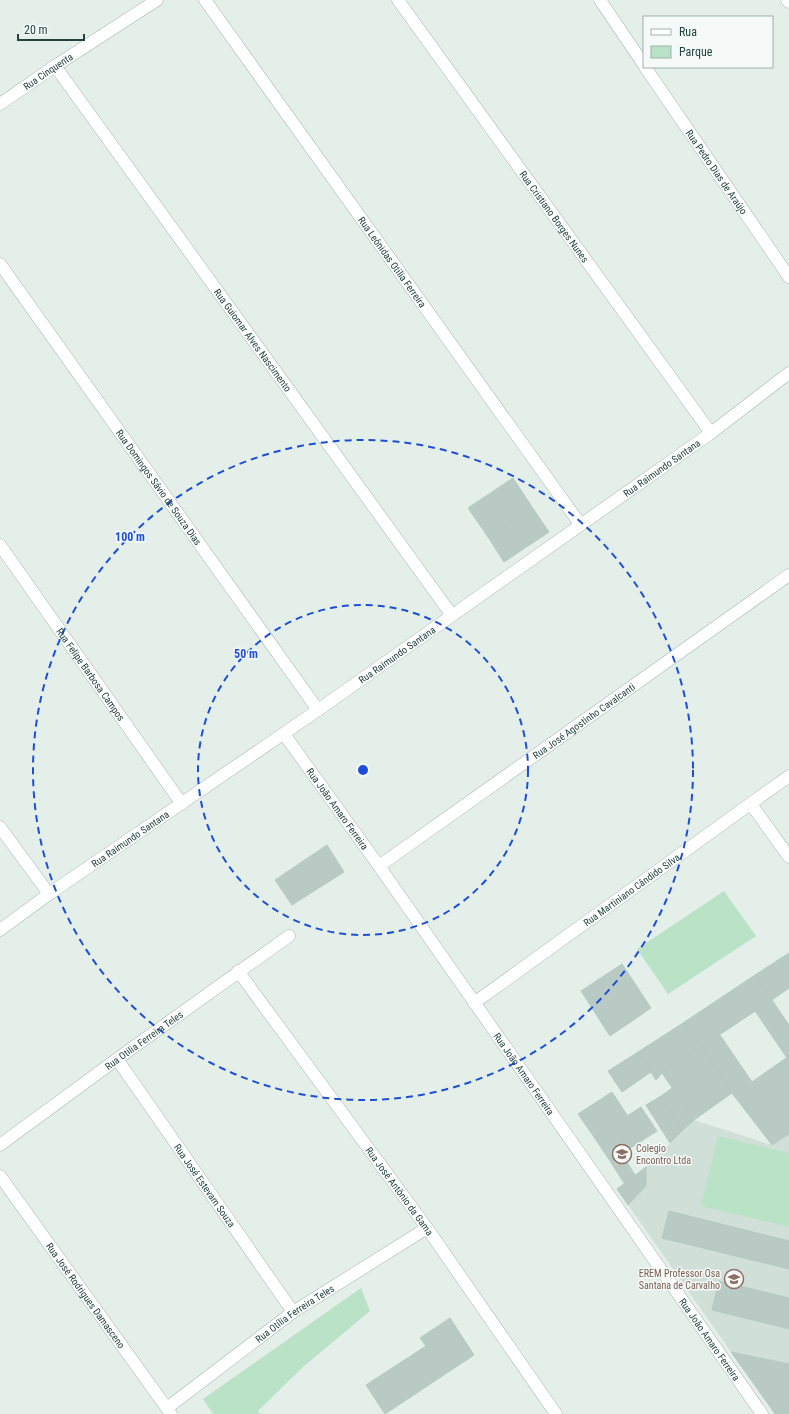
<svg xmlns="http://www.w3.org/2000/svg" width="789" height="1414" font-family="'Roboto Condensed',sans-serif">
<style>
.built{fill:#d1dfd9}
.green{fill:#bae2c7}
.building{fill:#b8cac3;stroke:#b5c9c2}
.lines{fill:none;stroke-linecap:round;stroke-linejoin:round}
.minor-casing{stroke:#a6b8b2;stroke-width:13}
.minor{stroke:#fff;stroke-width:12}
.ring{fill:none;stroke:#1d4ed8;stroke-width:2;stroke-dasharray:7 5}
.labels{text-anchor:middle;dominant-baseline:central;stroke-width:3;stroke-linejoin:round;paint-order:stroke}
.street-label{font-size:10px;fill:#21433b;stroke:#f5faf8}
.education-label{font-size:10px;fill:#785e54;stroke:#f5faf8;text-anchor:start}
.centre{fill:#1d4ed8;stroke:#f5faf8;stroke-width:2}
.ring-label{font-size:12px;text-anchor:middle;font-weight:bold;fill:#1d4ed8;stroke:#f5faf8;stroke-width:3;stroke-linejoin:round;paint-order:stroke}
</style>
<rect width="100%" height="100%" fill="#e4efea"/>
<!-- built -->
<path class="built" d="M694,1120L772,1145L789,1134V1364L731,1352L628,1205L646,1186V1167Z"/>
<!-- green -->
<path class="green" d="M724,891L756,936L668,994L637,949Z
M718,1136L789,1153V1227L701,1206Z
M361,1288L370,1311L303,1367L258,1411L260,1414H213L203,1399Z"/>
<!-- building -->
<path class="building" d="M513,478L532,507L488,537L468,508Z
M532,507L549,532L504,562L488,537Z
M327,845L344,872L292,905L275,880Z
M789,953V988L772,1000L755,975Z
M622,964L651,1008L610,1036L581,991Z
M755,975L772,1000L701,1047L683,1023Z
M772,1000L789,1025V1056L787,1058L755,1011Z
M683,1023L701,1047L662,1073L656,1080L638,1052Z
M720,1035L752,1082L732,1093L701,1047Z
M701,1047L732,1093L694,1120L662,1073Z
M638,1052L651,1072L622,1092L608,1071Z
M789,1056V1134L772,1145L732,1093L752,1082Z
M672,1088L694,1120L682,1131L661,1096Z
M612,1092L627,1115L594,1137L578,1114Z
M661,1096L682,1131L670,1143L646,1105Z
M641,1107L657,1131L610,1161L594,1137Z
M622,1154L635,1175L624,1183L610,1161Z
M646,1167V1186L628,1205L617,1189Z
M669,1211L789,1241V1269L662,1238Z
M719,1281L789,1298V1329L712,1310Z
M450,1318L474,1355L385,1414L366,1385L426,1346L420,1338Z
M731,1352L789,1364V1387L766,1401Z
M789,1387V1414H775L766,1401Z"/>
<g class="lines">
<!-- minor casing -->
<g class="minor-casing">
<g id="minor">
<path id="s1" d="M205,0L580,524"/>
<path id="s2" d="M398,0L711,433"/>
<path d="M600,0L644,65"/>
<path d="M787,0L789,2"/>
<path id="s3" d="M55,66L451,614"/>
<path id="s4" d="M645,67L789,277"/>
<path id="s5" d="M0,104L55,66L157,0"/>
<path id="s6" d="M0,264L318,710"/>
<path id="s7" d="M0,545L182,804"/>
<path id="s8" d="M284,734L379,866L762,1414"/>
<path d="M751,804L789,857"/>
<path d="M0,827L49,894"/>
<path id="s9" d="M379,866L789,575"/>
<path id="s10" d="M0,930L49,894L318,710L711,433L789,373"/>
<path id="s11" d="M238,971L427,1228L556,1414"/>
<path id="s12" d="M474,1003L789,776"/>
<path id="s13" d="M117,1059L293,1312"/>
<path id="s14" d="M0,1145L117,1059L289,936"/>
<path id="s15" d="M0,1176L171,1414"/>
<path id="s16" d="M167,1408L293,1312L427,1228"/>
</g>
</g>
<!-- minor -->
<use href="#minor" class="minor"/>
</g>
<!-- distance rings -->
<g class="ring">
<circle cx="363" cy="770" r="165"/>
<circle cx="363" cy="770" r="330"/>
</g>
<!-- icons -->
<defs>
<g id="school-ring" transform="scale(1)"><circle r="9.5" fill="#f5faf8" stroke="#8d6e63" stroke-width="1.5"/><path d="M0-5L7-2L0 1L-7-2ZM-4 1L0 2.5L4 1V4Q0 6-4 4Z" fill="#8d6e63"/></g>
</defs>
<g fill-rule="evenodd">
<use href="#school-ring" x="622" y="1154"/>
<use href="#school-ring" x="734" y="1279"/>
</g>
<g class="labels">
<!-- street labels -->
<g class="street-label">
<text stroke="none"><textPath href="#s5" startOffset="58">Rua Cinquenta</textPath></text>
<text stroke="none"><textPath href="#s4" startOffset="127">Rua Pedro Dias de Araújo</textPath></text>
<text stroke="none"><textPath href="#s2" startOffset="267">Rua Cristiano Borges Nunes</textPath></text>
<text stroke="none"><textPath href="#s1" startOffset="322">Rua Leônidas Otília Ferreira</textPath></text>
<text stroke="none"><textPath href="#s3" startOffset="338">Rua Guiomar Alves Nascimento</textPath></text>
<text stroke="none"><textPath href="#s10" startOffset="807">Rua Raimundo Santana</textPath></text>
<text stroke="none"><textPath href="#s6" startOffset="274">Rua Domingos Sávio de Souza Dias</textPath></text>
<text stroke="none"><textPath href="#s10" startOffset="483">Rua Raimundo Santana</textPath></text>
<text stroke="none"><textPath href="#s7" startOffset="158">Rua Felipe Barbosa Campos</textPath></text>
<text stroke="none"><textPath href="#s9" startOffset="251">Rua José Agostinho Cavalcanti</textPath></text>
<text stroke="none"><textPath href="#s8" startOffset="92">Rua João Amaro Ferreira</textPath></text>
<text stroke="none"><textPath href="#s10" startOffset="159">Rua Raimundo Santana</textPath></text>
<text stroke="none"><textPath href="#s12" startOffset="194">Rua Martiniano Cândido Silva</textPath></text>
<text stroke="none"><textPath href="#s14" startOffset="178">Rua Otilia Ferreira Teles</textPath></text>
<text stroke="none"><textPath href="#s8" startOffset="416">Rua João Amaro Ferreira</textPath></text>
<text stroke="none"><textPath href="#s13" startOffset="154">Rua José Estevam Souza</textPath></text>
<text stroke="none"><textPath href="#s11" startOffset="273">Rua José Antônio da Gama</textPath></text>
<text stroke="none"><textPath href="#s15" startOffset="147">Rua José Rodrigues Damasceno</textPath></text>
<text stroke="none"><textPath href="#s16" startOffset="159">Rua Otília Ferreira Teles</textPath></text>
<text stroke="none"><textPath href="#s8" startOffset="740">Rua João Amaro Ferreira</textPath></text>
</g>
<!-- education labels -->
<g class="education-label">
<text x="636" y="1148">Colegio<tspan x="636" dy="12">Encontro Ltda</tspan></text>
<text x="720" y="1273" text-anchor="end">EREM Professor Osa<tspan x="720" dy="12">Santana de Carvalho</tspan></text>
</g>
</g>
<circle cx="363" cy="770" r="6" class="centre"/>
<g class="ring-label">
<text x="130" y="541">100 m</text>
<text x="246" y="658">50 m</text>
</g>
<!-- legend -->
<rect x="643" y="16" width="130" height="52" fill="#f5faf8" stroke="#a0b1ac"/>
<rect x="651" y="29" width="20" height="6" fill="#ffffff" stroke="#a0b1ac"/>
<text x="679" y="36" font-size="12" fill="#21433b">Rua</text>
<rect x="651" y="46" width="20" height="12" fill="#bae2c7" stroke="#a0b1ac"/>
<text x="679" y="56" font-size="12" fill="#21433b">Parque</text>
<!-- scale -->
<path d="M18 34v6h66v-6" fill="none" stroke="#21433b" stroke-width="2"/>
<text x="24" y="34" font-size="12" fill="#21433b" stroke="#f5faf8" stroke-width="3" paint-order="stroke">20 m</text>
</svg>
